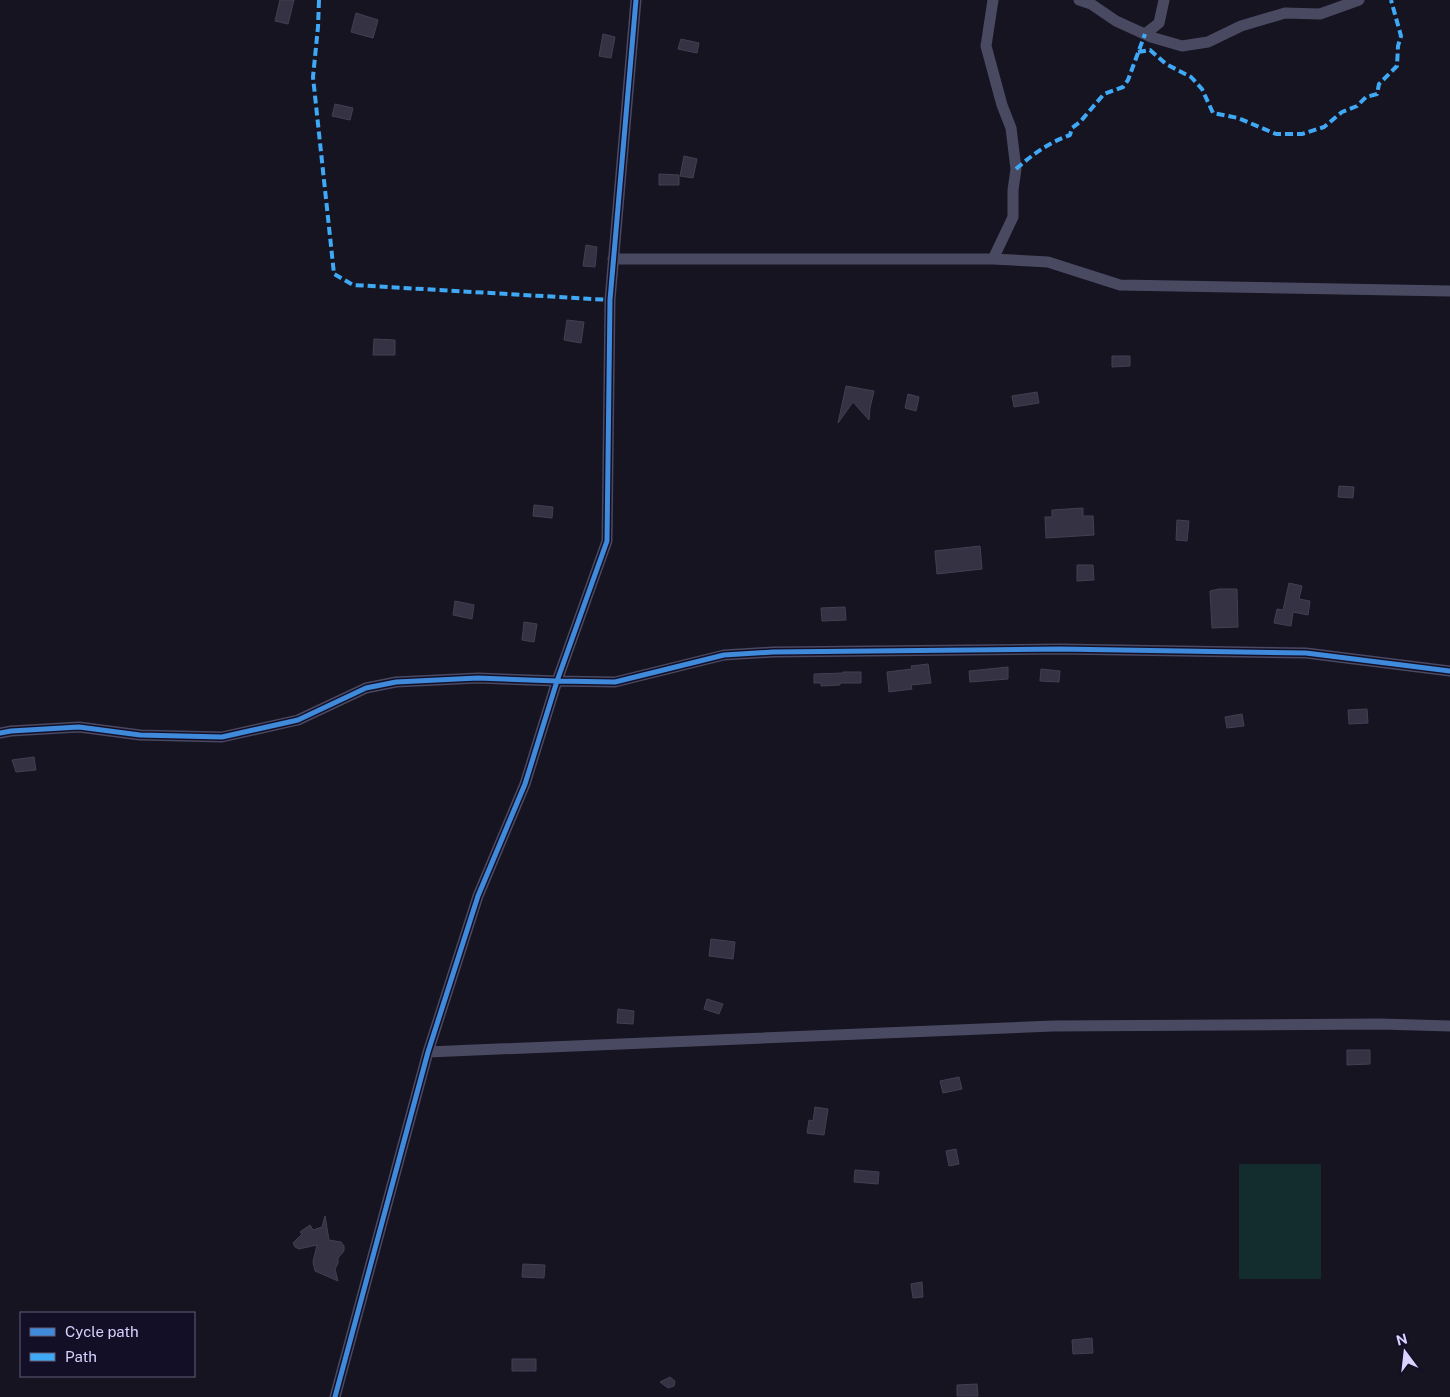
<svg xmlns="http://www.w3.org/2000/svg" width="1450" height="1397" font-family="'Public Sans',sans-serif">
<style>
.green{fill:#132c2d}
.building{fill:#343243;stroke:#433f54}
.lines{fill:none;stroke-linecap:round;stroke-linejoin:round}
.street{stroke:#4a4962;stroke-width:11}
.quiet{stroke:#3fa9f5;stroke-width:4;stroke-dasharray:8 4;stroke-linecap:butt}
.cycleway-casing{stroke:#130f26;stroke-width:8}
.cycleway{stroke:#408adc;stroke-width:5}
</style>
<rect width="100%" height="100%" fill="#161421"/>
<!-- green -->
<path class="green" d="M1239,1164H1321V1279H1239Z"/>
<!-- building -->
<path class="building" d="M280,0H294L288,24L275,21Z
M356,13L378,20L373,38L351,32Z
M603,34L615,37L611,58L599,56Z
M681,39L699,43L697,53L678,49Z
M335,104L353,108L350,120L332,116Z
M684,156L697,159L693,178L680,176Z
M659,174L679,175V185H659Z
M586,245L597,247L595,267L583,266Z
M567,320L584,322L581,343L564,340Z
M374,339L395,340V355H373Z
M1112,356H1130V366L1112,367Z
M846,386L874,391L870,408L869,420L853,402L838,423Z
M1037,392L1039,403L1014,407L1012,396Z
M908,394L919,397L916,411L905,408Z
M1339,486L1354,487L1353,498L1338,497Z
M534,505L553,507L552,518L533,516Z
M1083,508V516H1093L1094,535L1046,538L1045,517H1052V510Z
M1177,520L1189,521L1187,541L1176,540Z
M980,546L982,569L937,574L935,551Z
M1077,565H1093L1094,580L1077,581Z
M1289,583L1302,586L1299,599L1310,601L1308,615L1293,612L1291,626L1274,623L1277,609L1283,610Z
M1219,589H1237L1238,627L1212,628L1210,591Z
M455,601L474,605L472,619L453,615Z
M845,607L846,620L822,621L821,608Z
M524,622L537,624L534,642L522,640Z
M928,664L931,683L911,685L912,689L889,692L887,672L912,669L911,666Z
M1008,667V679L970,682L969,671Z
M1041,669L1060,671L1059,682L1040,681Z
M843,672H861V683H840V685L821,686V683H814V674L843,673Z
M1367,709L1368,723L1349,724L1348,710Z
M1242,714L1244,726L1227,728L1225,717Z
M34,757L36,770L16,772L12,760Z
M711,939L735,942L733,959L709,956Z
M707,999L723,1004L719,1014L704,1009Z
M618,1009L634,1011L633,1024L617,1023Z
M1347,1050H1370V1064L1347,1065Z
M959,1077L962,1089L943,1093L940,1081Z
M815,1107L828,1109L824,1135L807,1133L809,1120L813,1121Z
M956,1149L959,1164L949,1166L946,1151Z
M855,1170L879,1172L878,1184L854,1182Z
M325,1216L329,1240L341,1242L344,1246V1251L338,1258V1263L335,1269L338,1281L315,1271L313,1262L317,1245L299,1249L295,1247L293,1243L302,1234L300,1232L310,1225L313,1230L322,1227Z
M523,1264L545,1265L544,1278L522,1277Z
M922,1282L923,1297L913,1298L911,1284Z
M1092,1338L1093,1353L1073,1354L1072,1340Z
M512,1359H536V1371H512Z
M670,1377L675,1381L674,1386L668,1388L660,1382Z
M977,1384L978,1396H957V1385Z"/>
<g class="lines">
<!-- street -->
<path class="street" d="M1079,0L1091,4L1116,21L1151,37L1182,46L1208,42L1241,26L1285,13L1320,14L1359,0
M1145,34L1159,23L1164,0
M613,259H993L1048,262L1120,285L1450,291
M993,259L1013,217V190L1016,169L1011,128L1002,105L986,46L993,0
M0,733L11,731L79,727L140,735L222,737L298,720L366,688L396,682L478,678L557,681L615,682L724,655L773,652L1060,649L1306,653L1450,671
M428,1052L1053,1026L1380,1024L1450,1026
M335,1397L428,1052L478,896L525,784L557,681L607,541L610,300L636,0"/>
<!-- quiet -->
<path class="quiet" d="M319,0L318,27L313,77L334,274L353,285L610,300
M1138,52L1150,50L1166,64L1191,77L1202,89L1213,113L1238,118L1276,134H1302L1324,127L1342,112L1357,106L1366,97L1377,94L1379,84L1397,66L1398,46L1401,36L1391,0
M1016,169C1033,154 1048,143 1070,135L1072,128L1080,122L1104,94L1123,87L1128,80L1145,34"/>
<!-- cycleway casing -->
<g class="cycleway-casing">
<path id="cycleway" d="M0,733L11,731L79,727L140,735L222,737L298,720L366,688L396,682L478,678L557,681L615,682L724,655L773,652L1060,649L1306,653L1450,671
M335,1397L428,1052L478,896L525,784L557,681L607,541L610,300L636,0"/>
</g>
<!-- cycleway -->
<use href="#cycleway" class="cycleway"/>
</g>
<!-- legend -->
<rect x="20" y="1312" width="175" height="65" fill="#130f26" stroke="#625e7d"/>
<rect x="30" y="1328" width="25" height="8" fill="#408adc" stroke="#625e7d"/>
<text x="65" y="1337" font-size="15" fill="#d9d4ff">Cycle path</text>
<rect x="30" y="1353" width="25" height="8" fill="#3fa9f5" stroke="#625e7d"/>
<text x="65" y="1362" font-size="15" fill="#d9d4ff">Path</text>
<!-- north arrow -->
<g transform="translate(1405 1352) rotate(345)" stroke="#130f26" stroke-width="4" paint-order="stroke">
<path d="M0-4L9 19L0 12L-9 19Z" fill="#d9d4ff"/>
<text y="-8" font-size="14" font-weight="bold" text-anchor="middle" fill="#d9d4ff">N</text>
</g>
</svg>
